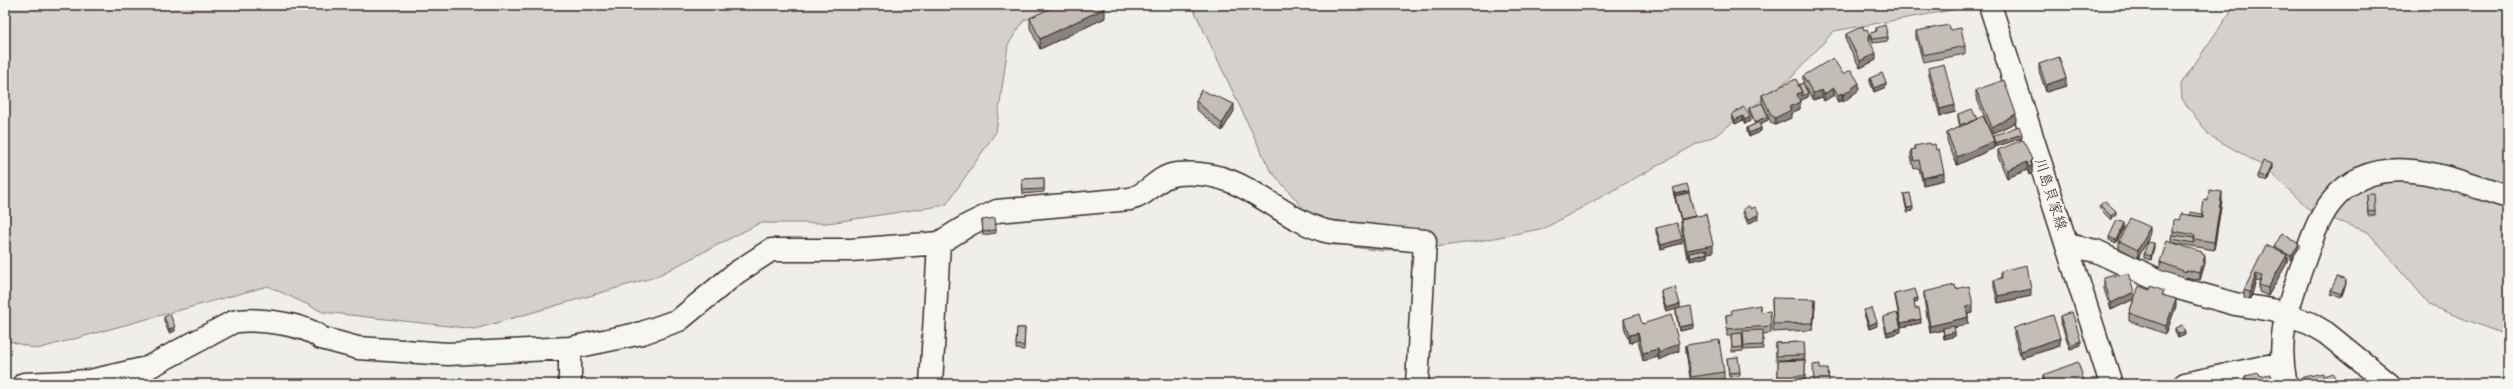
<svg xmlns="http://www.w3.org/2000/svg" width="2513" height="389" font-family="'Shantell Sans','Klee One',sans-serif">
<style>
.green{fill:#d4d1cc;stroke:#887e75}
.lines{fill:none;stroke-linecap:round;stroke-linejoin:round}
.minor-casing{stroke:#3b2a1e;stroke-width:25}
.major-casing{stroke:#3b2a1e;stroke-width:25}
.minor{stroke:#f6f6f2;stroke-width:22}
.major{stroke:#f6f6f2;stroke-width:22}
.wall{fill:#a7a39d;stroke:#3b2a1e}
.shaded-wall{fill:#888480;stroke:#3b2a1e}
.building{fill:#c2bdb7;stroke:#3b2a1e}
.labels{text-anchor:middle;dominant-baseline:central;stroke-width:4;stroke-linejoin:round;paint-order:stroke}
.street-label{font-size:15px;fill:#3b2a1e;stroke:#f6f6f2}
</style>
<rect width="100%" height="100%" fill="#efeeea"/>
<filter id="ink" filterUnits="userSpaceOnUse"><feTurbulence type="fractalNoise" baseFrequency=".025" numOctaves="2"/><feDisplacementMap in="SourceGraphic" scale="8" xChannelSelector="R" yChannelSelector="G"/><feConvolveMatrix kernelMatrix="1 2 1 2 8 2 1 2 1" color-interpolation-filters="sRGB"/></filter>
<g filter="url(#ink)">
<!-- green -->
<path class="green" d="M5,5H1064L1024,20L1008,45L996,132L946,205L828,223H760L655,277L475,329L323,312L268,286L37,349L9,341L5,332Z
M1187,5H1968L1969,7L1834,31L1792,77L1715,136L1702,141L1545,228L1479,241L1414,250L1383,251L1353,247L1326,234L1270,170L1194,10Z
M2235,5H2508V336L2431,306L2368,232L2311,211L2265,167L2209,135L2182,99L2181,84Z"/>
<g class="lines">
<!-- minor casing -->
<g class="minor-casing">
<path id="minor" d="M2067,245L2096,251L2171,286L2235,304L2272,310L2309,323L2326,333L2389,384
M24,384L90,381L147,368L233,322C251,317 307,324 321,338L358,348L448,354L570,348L642,333L679,320L736,273L771,250H851L939,243L970,224L997,211L1130,199C1149,195 1157,176 1177,174C1243,168 1267,211 1322,230C1330,233 1342,233 1352,234C1376,236 1400,239 1425,241L1417,384
M570,384V348
M931,384L939,243
M2185,384L2282,363
M2286,384C2276,341 2287,309 2301,269C2310,246 2316,220 2333,200C2378,145 2453,180 2508,197"/>
</g>
<!-- major casing -->
<g class="major-casing">
<path id="major" d="M1990,5L2111,384"/>
</g>
<!-- minor -->
<use href="#minor" class="minor"/>
<!-- major -->
<use href="#major" class="major"/>
</g>
<!-- wall -->
<path class="wall" d="M1030,18H1105L1040,49L1030,28Z
M1876,28L1888,37V41L1873,43L1871,36V33L1876,32Z
M1950,30L1965,46V54L1923,62L1916,38V31Z
M1846,34L1870,42L1876,60L1860,68L1846,41Z
M2039,64L2066,86L2046,92L2039,71Z
M1929,68L1955,112L1940,116L1929,76Z
M1843,74L1859,90L1843,102L1842,100L1838,102L1834,95L1824,101L1822,97L1813,100L1805,86L1808,97L1799,101L1800,109L1791,113V118L1775,125L1771,123L1762,102V95L1798,85L1803,83V76Z
M1870,78L1886,87L1874,92L1870,82Z
M1976,90L2016,122L1992,134L1976,97Z
M1196,101L1234,111L1222,131L1196,109Z
M1744,107L1750,121L1745,124L1743,120L1735,124L1732,117V114Z
M1749,108L1768,120L1760,124L1761,131L1749,137L1747,132V128L1755,124L1749,112Z
M1958,114L1977,119L1993,138V136L2022,138L1995,147L1994,143V148L1957,165L1947,141V133L1960,127L1958,118Z
M1914,146L1944,180L1923,185L1919,168L1914,169L1911,157V150L1914,149Z
M1998,150L2032,160V173L2029,175L2027,170L2007,178L1998,157Z
M2272,168L2267,182L2258,178V174Z
M1044,178V192L1023,194L1022,179Z
M1673,188L1689,193L1695,217L1713,252L1707,253V257L1690,261L1689,257L1687,258L1681,227V221L1673,192Z
M1904,194L1913,211L1907,212L1904,198Z
M2367,194L2375,211V215L2368,216Z
M2222,200L2214,250L2174,243L2202,254L2205,263L2200,280L2186,277V279L2160,270V262L2172,242L2173,231L2179,220L2190,215L2202,214Z
M2100,205L2116,215L2111,220L2100,209Z
M1743,209H1751L1759,218L1748,224L1743,213Z
M982,220L996,230V233L983,235Z
M2124,227L2116,243L2109,240V237Z
M1656,228L1682,243L1661,249L1656,232Z
M2150,235L2138,258L2119,248V241Z
M2154,247L2151,260L2144,258V254Z
M2274,247L2299,248L2291,260L2287,258V263L2268,296L2259,292V285L2260,282L2256,281L2250,300L2244,298V290L2274,249Z
M2001,271L2031,296L1998,303L1994,287V280L2001,279Z
M2116,277L2134,298L2164,295L2176,306L2166,334L2129,321V313L2134,299L2111,310L2104,289V281Z
M2346,284L2341,298L2331,294V290Z
M1956,289L1973,313L1968,314V324L1954,328L1955,336L1944,339L1943,330L1930,333L1924,300V292Z
M1661,291L1680,308L1666,312L1661,295Z
M1895,294L1918,302L1914,303L1915,309L1921,323L1901,327L1895,297Z
M1772,298L1815,306L1813,330L1773,332Z
M1676,309L1694,328L1679,331L1676,313Z
M1864,310L1877,326L1869,329L1864,314Z
M1761,312L1771,326V333L1763,334V349L1744,350L1743,335H1742L1743,351L1732,352L1731,336H1727L1726,315Z
M2060,316L2081,345L2070,349L2060,320Z
M164,317L175,331L169,333L164,321Z
M1883,317L1901,332L1887,336L1883,321Z
M1624,319L1642,324L1679,351L1659,360L1658,357L1643,361L1638,340L1629,343L1624,326Z
M1017,328H1025L1024,350L1016,349Z
M2014,328L2060,346L2021,358L2014,335Z
M2175,328L2185,335L2178,338L2175,332Z
M1804,342L1805,359L1776,360V343Z
M1686,345L1724,372V379L1691,384L1686,352Z
M1727,358L1740,372V376L1729,377Z
M1805,360V380H1778V361Z
M2043,375L2085,384H2044L2043,382Z
M2245,376L2273,384H2245Z"/>
<!-- shaded-wall -->
<path class="shaded-wall" d="M1105,8V18L1040,49V39Z
M1870,35V43L1867,37Z
M1876,53V60L1860,68V61Z
M2066,78V86L2046,92V85Z
M1859,83V90L1843,102V95Z
M1886,83V87L1874,92V88Z
M1834,88V95L1824,101V94Z
M1822,90V97L1813,100V93Z
M1802,92L1808,93V97L1797,102V94Z
M1842,93V100L1838,102V95Z
M1800,102V109L1791,113V118L1775,125V118L1789,107Z
M1234,104V111L1222,131V124Z
M1955,105V112L1940,116V109Z
M2016,114V122L1992,134V127Z
M1743,116V120L1735,124V120Z
M1768,116V120L1755,126V122Z
M1750,117V121L1745,124V120Z
M1761,128V131L1749,137V133Z
M2022,134V138L1995,147V143Z
M1994,141V148L1957,165V157Z
M2032,160V173L2029,175V167L2030,161Z
M2027,162V170L2007,178V170Z
M2272,164V168L2267,182V178Z
M1944,173V180L1923,185V178Z
M1689,191V195L1675,196V198V194Z
M2222,192V200L2214,250V242Z
M1913,207V211L1907,212V208Z
M2116,211V215L2111,220V216Z
M1759,214V218L1748,224V220Z
M2124,223V227L2116,243V240Z
M2150,227V235L2138,258V250Z
M1682,239V243L1661,249V245Z
M2154,243V247L2151,260V256Z
M2299,244V248L2291,260V256Z
M1713,245V252L1690,257L1689,253V257L1687,258V250Z
M1707,253V257L1690,261V258Z
M2205,255V263L2200,280V273Z
M2287,255V263L2268,296V288Z
M2256,274V281L2250,300V292Z
M2346,280V284L2341,298V294Z
M2031,289V296L1998,303V296Z
M2134,292V299L2111,310V303Z
M1918,298V302L1914,303V299Z
M1815,299V306L1813,330V323Z
M2176,299V306L2166,334V326Z
M1680,304V308L1666,312V308Z
M1973,305V313L1966,314V307Z
M1968,317V324L1943,330V328V330L1930,333V326Z
M1921,319V323L1901,327V323Z
M1877,322V326L1869,329V325Z
M1694,324V328L1679,331V327Z
M175,327V331L169,333V329Z
M1901,328V332L1887,336V332Z
M2185,331V335L2178,338V334Z
M1955,332V336L1944,339V335Z
M1638,333V340L1629,343V335Z
M2060,338V346L2021,358V351Z
M2081,341V345L2070,349V345Z
M1679,343V351L1659,360V353Z
M1658,349V357L1643,361V353Z"/>
<!-- building -->
<path class="building" d="M1057,5H1104L1105,8L1040,39L1030,18Z
M1885,25L1888,37L1873,39L1871,33L1877,31L1876,28Z
M1949,25L1950,30L1961,28L1965,46L1923,55L1916,31Z
M1863,26L1864,30L1867,29L1870,35L1867,37L1876,53L1860,61L1846,34Z
M2059,57L2066,78L2046,85L2039,64Z
M1833,58L1843,74L1851,70L1859,83L1843,95L1842,93L1838,95L1834,88L1824,94L1822,90L1813,93L1803,76Z
M1944,64L1955,105L1940,109L1929,68Z
M1882,73L1886,83L1874,88L1870,78Z
M1796,79L1802,92L1797,94L1800,102L1789,107L1791,110L1775,118L1771,115L1762,95Z
M2004,80L2016,114L1992,127L1976,90Z
M1803,83L1808,93L1802,96V92L1798,85Z
M1201,90L1234,104L1222,124L1196,101Z
M1762,103L1768,116L1755,122L1749,108Z
M1744,107L1750,117L1745,120L1743,116L1735,120L1732,114Z
M1972,109L1977,119L1965,125V123L1960,125L1958,114Z
M1983,116L1994,141L1957,157L1947,133Z
M1759,122L1761,128L1749,133L1747,128Z
M2019,126L2022,134L1995,143L1993,136Z
M2022,140L2024,141L2032,160L2030,161L2032,166L2029,167L2027,162L2007,170L1998,150Z
M1930,143L1931,145L1935,144L1936,150L1939,149L1944,173L1923,178L1919,160L1914,161L1911,150L1915,149L1914,146Z
M2263,161L2272,164L2267,178L2258,174Z
M1044,178V189L1023,190L1022,179Z
M1687,184L1689,191L1675,194L1673,188Z
M2209,190L2222,192L2214,242L2194,239L2195,235L2173,231L2174,219L2179,220L2181,214L2204,217L2202,215L2204,200L2208,201Z
M1689,193L1695,216L1681,219L1675,196Z
M1910,193L1913,207L1907,208L1904,194Z
M2367,194H2374L2375,211L2368,212Z
M2105,201L2116,211L2111,216L2100,205Z
M1749,206L1751,209L1755,207L1759,214L1748,220L1743,209Z
M2190,212L2202,214V217L2190,215Z
M1706,214L1713,245L1687,250L1681,220Z
M995,218L996,230L983,232L982,220Z
M2130,218L2150,227L2138,250L2119,241Z
M2117,220L2124,223L2116,240L2109,237Z
M1677,223L1682,239L1661,245L1656,228Z
M2282,233L2299,244L2291,256L2274,247Z
M2173,235L2194,238V243L2172,239Z
M2167,241L2202,252V254L2205,255L2200,273L2186,270V272L2160,262Z
M2147,242L2154,243L2151,256L2144,254Z
M2266,245L2287,255L2268,288L2259,285L2262,276L2256,274L2250,292L2244,290Z
M1707,250V253L1690,258L1689,253Z
M2027,265L2031,289L1998,296L1994,280L2002,278L2001,271Z
M2128,273L2134,292L2111,303L2104,281V277L2115,274L2116,277Z
M2337,277L2346,280L2341,294L2331,290Z
M1955,285L1956,289L1969,286L1973,305L1966,307L1968,317L1930,326L1924,292Z
M2139,286L2150,290L2151,286L2164,291L2162,295L2176,299L2166,326L2129,313Z
M1675,287L1680,304L1666,308L1661,291Z
M1915,289L1918,298L1914,299L1915,309L1919,308L1921,319L1901,323L1895,294Z
M1772,298L1815,299L1813,323L1773,324Z
M1760,305L1761,312L1770,311L1771,326L1727,329L1726,315L1732,314L1731,310Z
M1691,306L1694,324L1679,327L1676,309Z
M1872,308L1877,322L1869,325L1864,310Z
M2072,312L2081,341L2070,345L2060,316Z
M1897,313L1901,328L1887,332L1883,317Z
M170,314L175,327L169,329L164,317Z
M1639,314L1642,324L1671,315L1679,343L1659,353L1658,349L1643,353L1638,333L1629,335L1624,319Z
M2053,315L2060,338L2021,351L2014,328Z
M2182,325L2185,331L2178,334L2175,328Z
M1954,326L1955,332L1944,335L1943,328Z
M1017,328H1025L1024,346L1016,345Z
M1763,330V345L1744,346L1743,331Z
M1742,333L1743,347L1732,348L1731,334Z
M1719,340L1724,372L1691,377L1686,345Z
M1804,342L1805,355L1776,356V343Z
M1738,357L1740,372L1729,373L1727,358Z
M1805,360V376H1778V361Z
M2078,362L2085,384H2046L2043,375Z
M1820,364V369H1828L1829,383L1825,384H1814L1813,365Z
M2259,373L2260,376L2271,374L2273,384H2247L2245,376Z
M2323,373V376L2333,373L2337,384H2302L2300,378Z
M2358,378L2360,384H2347L2346,380Z
M2238,380L2239,384H2220Z
M1686,381V384H1671Z
M2370,382V384H2363Z"/>
</g>
<g class="labels">
<!-- street labels -->
<g class="street-label">
<text transform="translate(2051 194) rotate(72)">川島貝家線</text>
</g>
</g>
<!-- margin -->
<rect width="2513" height="389" fill="none" stroke="#f6f6f2" stroke-width="20"/>
<rect x="10" y="10" width="2493" height="369" fill="none" stroke="#3b2a1e" stroke-width="1.5" filter="url(#ink)"/>
</svg>
